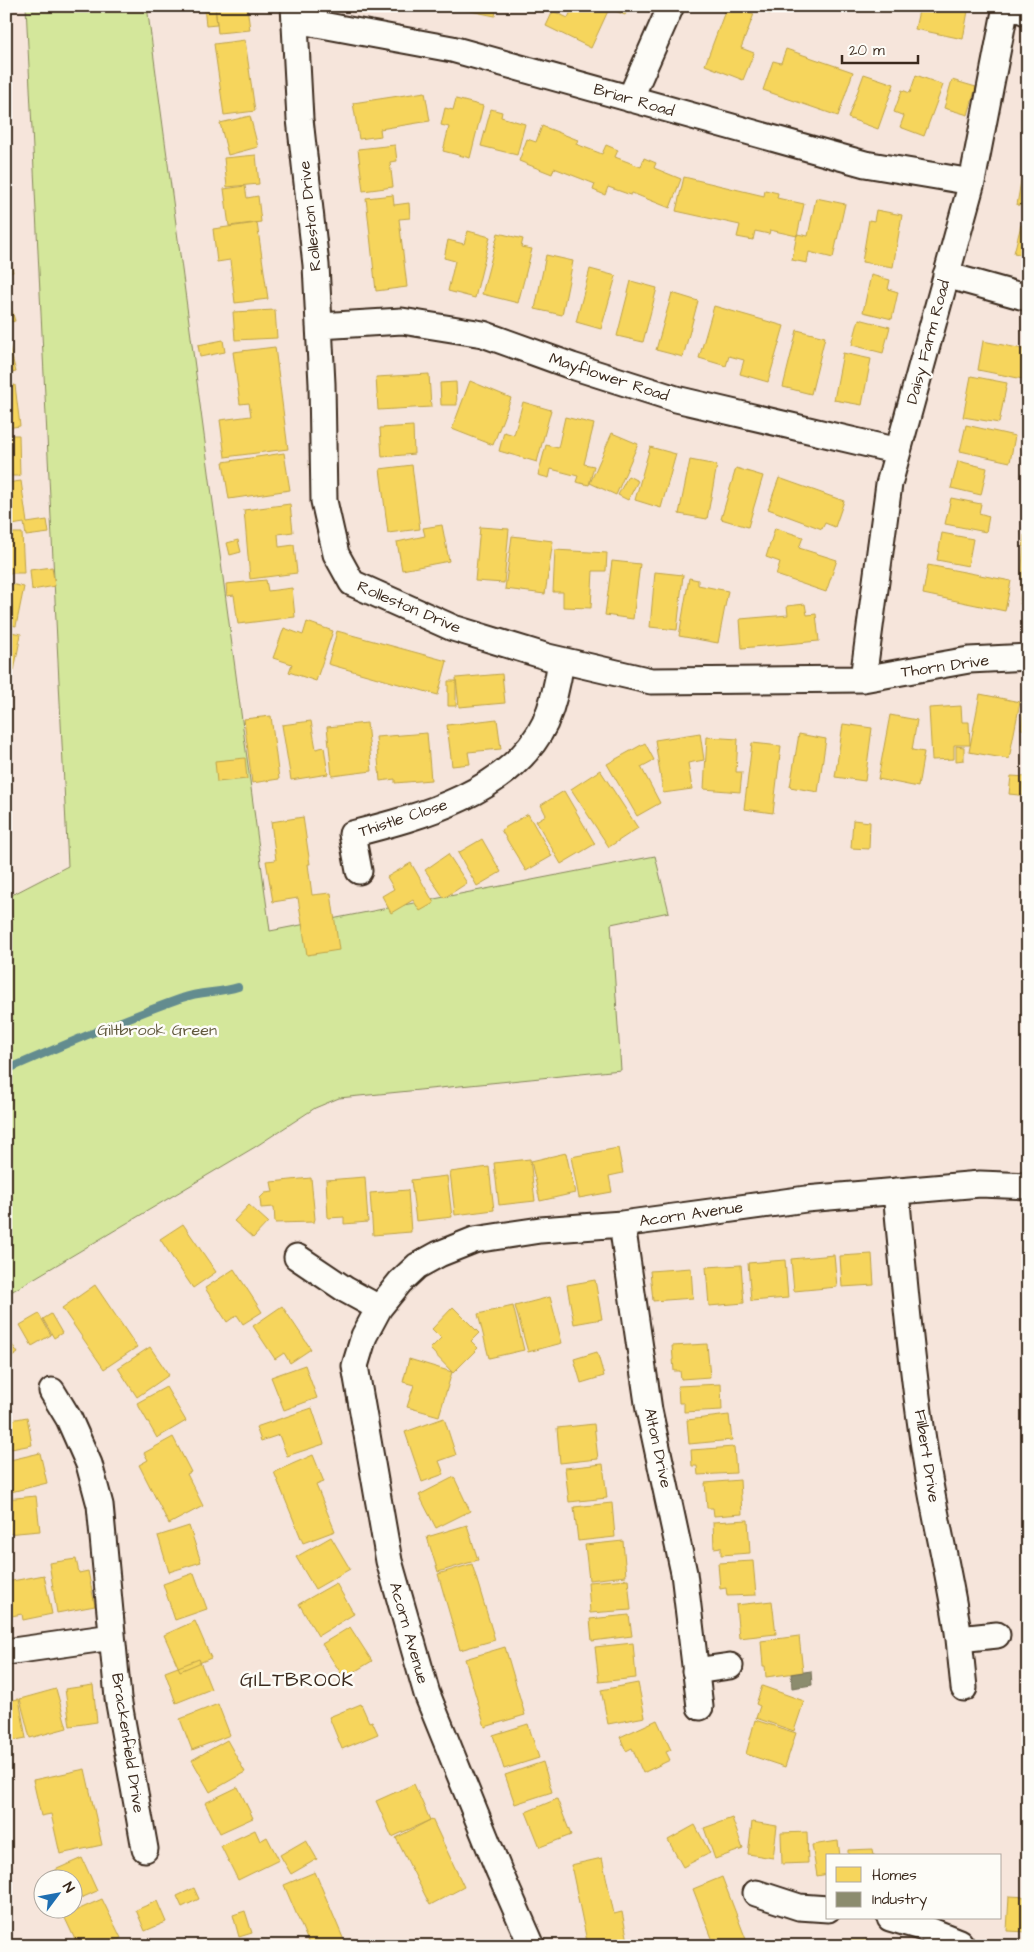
<svg xmlns="http://www.w3.org/2000/svg" width="1034" height="1952" font-family="'Architects Daughter',sans-serif">
<style>
.green{fill:#d4e79b;stroke:#88885c}
.homes{fill:#f6d55c;stroke:#bea249}
.industry{fill:#8c8c6e;stroke:#746f56}
.lines{fill:none;stroke-linecap:round;stroke-linejoin:round}
.stream{stroke:#638c8f;stroke-width:8}
.minor-casing{stroke:#3b2a1e;stroke-width:29}
.minor{stroke:#fdfcf7;stroke-width:25}
.labels{text-anchor:middle;dominant-baseline:central;stroke-width:5;stroke-linejoin:round;paint-order:stroke}
.street-label{font-size:16px;fill:#3b2a1e;stroke:#fdfcf7}
.park-label{font-size:16px;fill:#61593d;stroke:#fdfcf7}
.quarter-label{font-size:19px;letter-spacing:1px;fill:#3b2a1e;stroke:#fdfcf7}
</style>
<rect width="100%" height="100%" fill="#f6e5db"/>
<filter id="ink" filterUnits="userSpaceOnUse"><feTurbulence type="fractalNoise" baseFrequency=".02" numOctaves="2"/><feDisplacementMap in="SourceGraphic" scale="10" xChannelSelector="R" yChannelSelector="G"/><feConvolveMatrix kernelMatrix="1 2 1 2 8 2 1 2 1" color-interpolation-filters="sRGB"/></filter>
<g filter="url(#ink)">
<!-- green -->
<path class="green" d="M26,6H147L270,931L655,856L669,912L611,924L621,1070L339,1098L315,1108L255,1147L6,1295V898L68,866Z"/>
<!-- homes -->
<path class="homes" d="M204,6H215L217,25L206,26Z
M215,6H247L250,30L218,33Z
M446,6H497L495,16Z
M573,6H597L608,11L591,48L546,26L553,11L568,18Z
M605,6H629L625,15Z
M727,6H733L754,14L741,48L754,53L743,80L705,65Z
M750,6H773L770,14Z
M920,6H946L968,11L963,39L915,29Z
M245,40L255,111L224,115L214,44Z
M786,49L853,72L838,116L763,90L773,61L781,63Z
M864,74L894,84L878,129L848,118Z
M916,75L943,85L924,136L900,127L904,116L894,112L902,90L910,93Z
M952,80L976,87L968,115L944,108Z
M425,92L430,121L380,129L381,136L359,139L353,103Z
M456,99L483,106L470,158L443,151L449,127L441,125L445,108L453,110Z
M491,109L502,112L501,117L525,124L517,155L481,146Z
M250,116L258,147L228,155L220,123Z
M542,126L578,140L576,144L602,154L606,145L618,150L615,157L641,167L644,158L656,163L654,168L681,179L670,208L632,193L631,195L608,187L605,195L593,190L595,184L554,168L552,174L519,161L527,139L536,142Z
M395,145L397,161L390,162L393,187L363,191L358,149Z
M256,155L259,184L227,187L224,158Z
M1022,175L1028,176V207L1017,205Z
M684,177L764,196L765,190L778,193L777,198L804,204L797,236L770,230L769,234L755,231L753,240L737,237L740,225L676,211Z
M245,186L247,198L258,196L261,222L229,226L224,189Z
M393,195L394,205L409,203L410,218L399,219L407,287L376,291L366,198Z
M816,198L845,204L833,258L809,252L807,263L792,260L797,234L808,236Z
M876,210L902,215L893,267L862,262L869,220L874,221Z
M257,223L268,299L235,303L230,260L217,262L213,229Z
M1021,225L1028,227V256L1014,253Z
M468,231L490,237L475,298L448,291L455,261L444,258L448,240L464,244Z
M498,233L523,239L521,247L532,249L518,303L482,294Z
M6,249L13,272L6,274Z
M546,255L573,261L562,315L535,309Z
M590,269L616,276L601,329L576,322Z
M871,275L890,280L888,289L898,292L892,319L863,312Z
M631,281L657,288L643,342L617,336Z
M6,290L15,321L6,323Z
M672,293L698,301L683,357L656,350Z
M714,306L784,326L768,382L740,374L744,360L729,356L726,366L699,358Z
M275,310L277,338L235,340L233,312Z
M859,319L890,327L883,353L852,345Z
M797,330L825,337L811,394L783,387Z
M6,334L16,372L6,374Z
M223,340L225,352L200,357L198,345Z
M983,341L1028,350V380L978,370Z
M275,347L288,449L225,457L220,420L251,416L249,403L240,404L233,352Z
M843,353L871,359L862,405L834,400Z
M429,374L431,407L378,410L376,377Z
M971,376L1007,383L999,423L963,417Z
M470,381L511,398L493,445L452,429Z
M456,382L457,405H441L440,383Z
M15,385L20,426L6,428V386Z
M523,402L551,410L537,462L499,451L504,432L514,435Z
M565,417L594,424L584,464L594,466L589,485L576,482L578,476L551,469L549,478L538,475L546,445L558,448Z
M966,425L1015,436L1010,462L960,451Z
M413,426L414,454L382,457L380,428Z
M612,433L638,444L616,495L590,483Z
M6,435H19L20,476H6Z
M650,447L676,454L661,508L635,500Z
M284,453L290,490L229,499L223,462Z
M690,460L717,465L707,519L679,514Z
M958,461L987,468L981,495L951,488Z
M412,465L420,529L388,533L380,469Z
M736,468L763,476L748,527L721,519Z
M628,476L638,481L628,500L618,495Z
M779,478L844,501L835,527L825,523L822,529L768,509Z
M21,481L27,523L47,520L49,533L26,536L24,523L6,526V483Z
M951,498L981,504L979,513L989,516L986,532L945,524Z
M290,504L293,532L278,534L279,547L294,545L297,573L250,579L244,510Z
M442,525L449,561L402,570L397,542L425,536L423,528Z
M480,527L509,529L504,583L475,581Z
M775,528L803,537L799,548L837,560L826,592L776,575L780,562L766,557Z
M6,533H22L24,573H6Z
M942,533L973,539L968,566L937,560Z
M1024,535L1028,536V605L1020,604Z
M512,536L553,541L545,594L505,589Z
M238,540L241,552L230,555L227,543Z
M555,550L607,553L606,571H593L591,608L563,607V592H553Z
M612,561L640,564L633,619L605,615Z
M928,565L1011,581L1005,611L923,594Z
M52,567L55,586L32,590L30,570Z
M655,572L683,575L677,630L650,627Z
M689,578L698,580V585L728,591L718,643L679,636Z
M266,580L268,591L292,588L295,617L238,624L234,595L227,596L226,584Z
M6,583L24,587L16,626L6,624Z
M805,604L807,615L816,614L819,641L742,648L740,619L788,615L787,606Z
M307,622L333,631L316,681L289,672L292,664L273,658L284,628L303,635Z
M6,631L21,634L14,671L6,670Z
M337,631L447,661L438,695L328,664Z
M502,674L505,703L459,707L456,678Z
M448,681H456V706H448Z
M980,694L1020,702L1009,759L969,752Z
M1025,697H1028V730L1021,729Z
M961,706L962,722H969L970,745H954V759L932,760L929,708Z
M890,715L917,720L912,750L924,752L918,787L878,779Z
M271,716L279,779L252,783L244,719Z
M497,719L501,749L468,752L470,764L452,766L447,725Z
M311,721L316,749L324,747L328,774L291,780L282,725Z
M367,723L372,771L332,776L327,727Z
M843,724L872,728L865,781L835,777Z
M427,733L431,780L395,783V779L380,781L376,737Z
M700,733L704,760L688,763L692,789L663,793L655,740Z
M799,734L826,739L818,792L790,787Z
M707,737L738,739L736,772H742L740,792L704,789Z
M645,743L654,760L641,767L660,803L637,816L607,764Z
M752,743L781,746L773,813L744,809Z
M956,746L964,747V760L956,761Z
M245,758L247,779L217,782L215,761Z
M600,770L638,828L609,847L571,789Z
M1011,776L1028,777V796L1009,794Z
M564,791L595,844L561,864L536,821L546,815L541,805Z
M528,814L552,856L526,871L501,830Z
M303,817L310,864H308L312,895L331,893L339,950L307,955L298,898L273,902L266,861L276,860L271,822Z
M853,820L870,822L869,849L851,848Z
M482,839L501,872L477,886L458,853Z
M6,843L11,844L6,869Z
M448,854L467,883L444,898L425,870Z
M411,863L434,903L420,911L413,900L391,913L382,896L394,889L387,877Z
M618,1148L623,1173L609,1176L612,1192L579,1198L571,1157Z
M566,1153L575,1193L540,1201L531,1161Z
M530,1159L535,1201L499,1205L494,1163Z
M489,1167L494,1210L455,1215L450,1172Z
M447,1176L452,1217L416,1221L411,1180Z
M365,1177L368,1222L344,1224V1217L328,1218L326,1180Z
M311,1178L315,1219L314,1222L275,1223L274,1207L261,1208L260,1198L265,1193L273,1192L271,1182Z
M408,1190L411,1232L373,1235L370,1193Z
M249,1205L268,1222L253,1238L234,1221Z
M183,1224L216,1272L193,1288L160,1239Z
M872,1254L874,1285L842,1287L840,1256Z
M834,1255L837,1287L794,1291L791,1259Z
M785,1260L788,1298L751,1301L748,1263Z
M741,1265L744,1303L709,1306L706,1267Z
M691,1268L693,1298L653,1301L650,1271Z
M234,1269L262,1312L243,1324L237,1315L227,1322L205,1288Z
M595,1280L602,1319L574,1324L567,1285Z
M95,1285L137,1347L104,1369L62,1308Z
M550,1297L562,1343L528,1352L515,1306Z
M282,1306L311,1349L290,1363L284,1353L275,1359L253,1326Z
M513,1306L524,1350L489,1358L478,1314Z
M453,1307L479,1333L471,1341L478,1348L453,1373L430,1349L441,1338L432,1329Z
M39,1314L51,1335L32,1346L20,1325Z
M51,1314L62,1333L54,1338L43,1319Z
M6,1336L18,1353L6,1361Z
M707,1344L710,1377L681,1379L680,1371H674L672,1346Z
M150,1347L169,1375L137,1397L118,1368Z
M597,1352L604,1376L581,1383L574,1359Z
M409,1359L452,1372L439,1416L407,1407L414,1385L403,1382Z
M305,1365L317,1398L284,1410L271,1377Z
M721,1384L722,1410L684,1412V1403H679L678,1386Z
M166,1387L186,1421L157,1438L137,1403Z
M312,1408L324,1444L287,1456L279,1435L261,1441L256,1427Z
M729,1415L732,1440L689,1444L687,1420Z
M27,1417L32,1445L6,1450V1421Z
M444,1418L456,1455L439,1461L444,1474L422,1482L405,1432Z
M594,1424L598,1459L560,1463L557,1428Z
M173,1437L191,1472L187,1474L203,1506L169,1524L139,1465L148,1460L144,1453Z
M734,1447L736,1473L698,1475L697,1466H692L691,1450Z
M40,1453L47,1483L7,1493L6,1461Z
M313,1455L324,1482L316,1485L335,1531L303,1543L274,1472Z
M603,1464L607,1498L569,1502L565,1468Z
M454,1477L470,1511L436,1528L419,1495Z
M740,1480L742,1514L714,1516L713,1508H707L705,1483Z
M36,1496L40,1531L6,1534V1499Z
M612,1503L615,1537L578,1541L574,1507Z
M748,1520L750,1553L721,1555V1547L714,1548L713,1522Z
M467,1525L478,1560L438,1572L427,1537Z
M189,1526L201,1562L169,1572L158,1536Z
M331,1537L350,1569L315,1589L296,1557Z
M623,1541L626,1576L589,1580L585,1545Z
M76,1559L79,1573L88,1571L95,1606L57,1613L49,1563Z
M753,1561L756,1595L727,1596L726,1588L720,1589L718,1563Z
M472,1564L495,1640L460,1650L438,1574Z
M194,1573L207,1609L175,1620L163,1584Z
M44,1575L52,1614L23,1620L22,1614L6,1617V1579L7,1582Z
M628,1579L631,1610L590,1613L588,1582Z
M336,1583L354,1614L318,1636L299,1604Z
M772,1601L776,1634L739,1638L736,1605Z
M629,1615L632,1636L592,1641L590,1619Z
M195,1621L211,1658L180,1671L164,1635Z
M350,1627L372,1661L344,1678L322,1644Z
M799,1636L803,1672L766,1677L765,1666H763L761,1641Z
M633,1643L636,1678L599,1682L595,1647Z
M505,1647L525,1715L485,1727L465,1659Z
M199,1659L211,1689L176,1703L165,1672Z
M638,1683L645,1717L608,1724L601,1690Z
M93,1685L97,1722L70,1726L65,1689Z
M762,1686L804,1701L794,1731L756,1718L760,1706L756,1704Z
M56,1689L67,1728L30,1738L20,1699Z
M19,1699L26,1738L6,1742V1701Z
M218,1704L230,1735L192,1750L180,1719Z
M361,1704L369,1722L372,1721L378,1734L342,1749L329,1717Z
M657,1720L671,1750L666,1752L670,1760L643,1773L632,1748L626,1751L620,1737Z
M755,1720L796,1733L785,1767L746,1754Z
M528,1724L539,1758L504,1769L493,1735Z
M227,1740L245,1772L210,1792L192,1760Z
M543,1762L552,1792L515,1804L505,1775Z
M85,1769L102,1845L60,1854L51,1814L41,1816L33,1780Z
M414,1784L430,1820L392,1837L376,1801Z
M238,1787L253,1818L220,1833L205,1803Z
M557,1799L571,1835L540,1847L526,1812Z
M732,1818L743,1849L715,1859L704,1828Z
M432,1819L464,1887L430,1905L396,1838Z
M752,1822L777,1826L773,1858L748,1854Z
M695,1825L710,1853L683,1867L668,1840Z
M255,1830L260,1841L267,1837L279,1860L238,1880L221,1846Z
M807,1832L808,1863L782,1864L781,1833Z
M306,1840L317,1859L291,1874L280,1855Z
M838,1841L840,1856H828V1874L817,1876L812,1845Z
M873,1849L874,1856H848V1850Z
M82,1858L97,1891L72,1902V1880H51L48,1873Z
M602,1858L614,1914L622,1912L629,1946H588L571,1865Z
M315,1872L346,1945L344,1946H310L284,1885Z
M722,1877L747,1942L737,1946H715L693,1889Z
M194,1888L199,1899L182,1907L177,1896Z
M1009,1896L1028,1897V1932L1007,1931Z
M102,1899L121,1938L104,1946H78L64,1916Z
M157,1901L166,1922L145,1931L136,1910Z
M245,1911L252,1933L239,1937L233,1915Z
M829,1940H867V1946H830Z"/>
<!-- industry -->
<path class="industry" d="M811,1671L812,1685L792,1688L791,1674Z"/>
<g class="lines">
<!-- stream -->
<path class="stream" d="M6,1070C64,1045 122,1019 182,998C200,991 220,993 238,987"/>
<!-- minor casing -->
<g class="minor-casing">
<path id="minor" d="M294,6L300,119L316,265L322,384L324,501L336,554L352,583L453,628L548,657L651,681L863,679L969,660L1028,657
M1012,6L1028,13
M295,20L452,49L865,164L972,182
M630,99L671,6
M946,275L1028,298
M319,326L402,321L483,334L572,366L676,399L898,451
M863,679L889,484L972,182L1006,6
M359,871L352,834C420,817 512,792 545,723C554,702 558,682 561,660
M896,1191C904,1281 912,1371 926,1460C935,1520 951,1579 959,1639
M622,1224L649,1410L684,1573L700,1707
M297,1257L346,1290L379,1308
M52,1391L69,1419L89,1464L100,1505L118,1698L145,1849
M6,1652L112,1637
M695,1671L730,1666
M964,1688L959,1639L997,1635
M756,1893L799,1907L828,1909
M890,1918L924,1928L959,1942L962,1946
M532,1946L499,1871L427,1694L389,1561L355,1366L364,1336L379,1308L400,1282L417,1266L439,1254L474,1240L540,1230L622,1224L806,1199L980,1184L1028,1186"/>
</g>
<!-- minor -->
<use href="#minor" class="minor"/>
</g>
</g>
<g class="labels">
<!-- street labels -->
<g class="street-label">
<text transform="translate(634 100) rotate(16)">Briar Road</text>
<text transform="translate(310 216) rotate(-96)">Rolleston Drive</text>
<text transform="translate(928 342) rotate(-75)">Daisy Farm Road</text>
<text transform="translate(609 377) rotate(18)">Mayflower Road</text>
<text transform="translate(409 607) rotate(23)">Rolleston Drive</text>
<text transform="translate(945 666) rotate(-8)">Thorn Drive</text>
<text transform="translate(403 818) rotate(-18)">Thistle Close</text>
<text transform="translate(691 1214) rotate(-8)">Acorn Avenue</text>
<text transform="translate(658 1448) rotate(78)">Alton Drive</text>
<text transform="translate(927 1456) rotate(81)">Filbert Drive</text>
<text transform="translate(409 1633) rotate(74)">Acorn Avenue</text>
<text transform="translate(128 1743) rotate(81)">Brackenfield Drive</text>
</g>
<!-- park labels -->
<g class="park-label">
<text x="157" y="1030">Giltbrook Green</text>
</g>
<!-- quarter labels -->
<g class="quarter-label">
<text x="297" y="1680">GILTBROOK</text>
</g>
</g>
<!-- margin -->
<rect width="1034" height="1952" fill="none" stroke="#fdfcf7" stroke-width="25"/>
<rect x="12" y="12" width="1009" height="1927" fill="none" stroke="#3b2a1e" stroke-width="2" filter="url(#ink)"/>
<!-- legend -->
<rect x="826" y="1854" width="175" height="65" fill="#fdfcf7" stroke="#afa8a0"/>
<rect x="836" y="1867" width="25" height="15" fill="#f6d55c" stroke="#afa8a0"/>
<text x="872" y="1880" font-size="15" fill="#3b2a1e">Homes</text>
<rect x="836" y="1892" width="25" height="15" fill="#8c8c6e" stroke="#afa8a0"/>
<text x="872" y="1904" font-size="15" fill="#3b2a1e">Industry</text>
<!-- north arrow -->
<g transform="translate(58 1894) rotate(58)"><circle r="24" fill="#fdfcf7" stroke="#afa8a0"/>
<path d="M0-4L9 19L0 12L-9 19Z" fill="#1f6fb2"/>
<text y="-8" font-size="14" font-weight="bold" text-anchor="middle" fill="#3b2a1e">N</text>
</g>
<!-- scale -->
<path d="M842 55v8h76v-8" fill="none" stroke="#3b2a1e" stroke-width="2.5"/>
<text x="849" y="55" font-size="15" fill="#3b2a1e" stroke="#fdfcf7" stroke-width="4" paint-order="stroke">20 m</text>
</svg>
